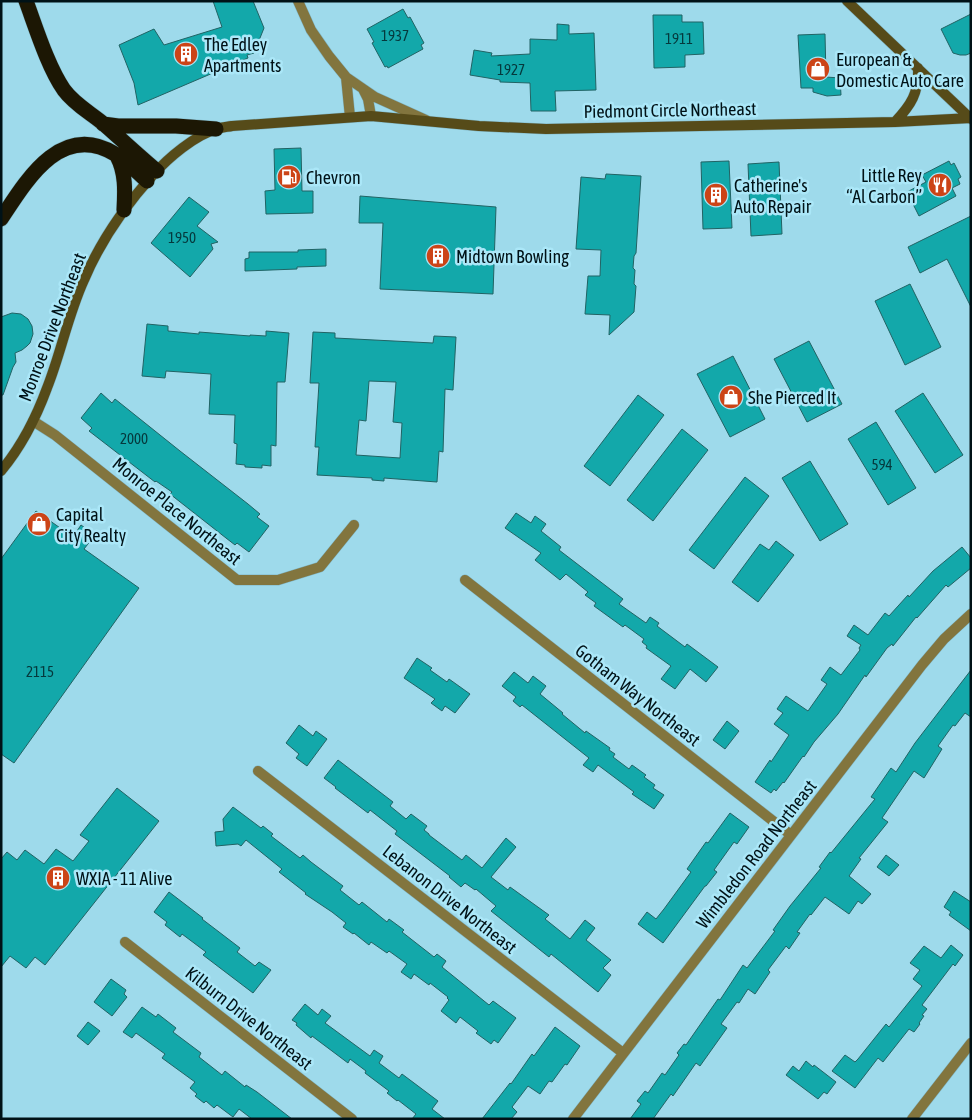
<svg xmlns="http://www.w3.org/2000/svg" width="972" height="1120" font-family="'Asap Condensed',sans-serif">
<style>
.building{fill:#13a8aa;stroke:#216364;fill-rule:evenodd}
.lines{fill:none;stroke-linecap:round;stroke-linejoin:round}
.minor-casing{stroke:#82b6c5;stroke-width:11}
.tertiary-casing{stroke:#82b6c5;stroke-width:11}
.secondary-casing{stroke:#82b6c5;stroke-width:11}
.motorway-casing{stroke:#82b6c5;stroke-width:16}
.minor{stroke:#82753e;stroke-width:10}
.tertiary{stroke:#82753e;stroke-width:10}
.secondary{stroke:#564b19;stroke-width:10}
.motorway{stroke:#1c1704;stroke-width:15}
.labels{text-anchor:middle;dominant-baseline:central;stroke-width:5;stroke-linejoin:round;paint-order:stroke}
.number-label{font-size:15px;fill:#05383c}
.poi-label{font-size:18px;fill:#001217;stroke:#abe7f8;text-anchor:start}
.street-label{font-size:18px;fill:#001217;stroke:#abe7f8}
</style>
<rect width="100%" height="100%" fill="#9edaeb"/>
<!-- building -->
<path class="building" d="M213,1H253L264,28L254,53L247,55L248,58L138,105L134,83L119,45L154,29L164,45L222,27Z
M403,9L408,18L410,17L424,43L421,45L423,49L388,68L387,66L385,67L372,43L374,42L367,29Z
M971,14V53L966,55H960L953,53L941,29Z
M653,15H682V22H703L704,54L685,55V67L654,68Z
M557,24L569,25V34L594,33L596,90L555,91L556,111H531L530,83L500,82V80L470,75L474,50L492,53L491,56L530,54V39L557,40Z
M825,34L826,77L840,78L841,95L827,96L813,92V88H801L798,35Z
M301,148L302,191H313V213L266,214L265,191L275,190L274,149Z
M729,161L732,228L703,229L701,162Z
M949,161L951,165L954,163L961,177L958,179L960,184L952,188L956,196L919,216L907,192L926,182L922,175Z
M779,162L782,234L751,236L748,164Z
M606,174L641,176L636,253L634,256L633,268L635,270L634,284L636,286L634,312L609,335L610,315L585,314L588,276H600L601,250L576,249L581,177L605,179Z
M360,196L496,207L493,294L380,289L383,223H359Z
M189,197L209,212L197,226L218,242L211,244L213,249L190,277L151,243Z
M971,216V307L947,259L920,273L908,247Z
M326,249V266L297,267V269L245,271V259L249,258V252H298V250Z
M910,284L941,347L905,365L875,301Z
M12,313L21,314L28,319L32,326L33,334L30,343L27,346L22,350L15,353L16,362L13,367L3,395H1V317Z
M147,324L168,326V331L199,334V332L250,336V335L266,336V331L289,333L285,382H277L276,446L271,445V466L262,465V468L245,467V465L236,464L237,444L234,443L235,415L209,414L211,374L166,371L165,378L142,376Z
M313,332L335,333V338L433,343L434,336L456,337L453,390L445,389L443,452L439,451L437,482L384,478V481L372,480V478L317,475L319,447H315L319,383H310ZM369,381L396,382L393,422L402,423L400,458L356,455L359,420L366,421Z
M809,341L842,404L807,422L774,359Z
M733,356L765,419L730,437L697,374Z
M101,393L112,403L115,399L180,451L248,504L260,514L257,517L269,526L249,552L237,543L235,545L226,538L170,494L172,492L156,481L155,482L89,431L92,428L81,418Z
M923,393L963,455L935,473L895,411Z
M638,395L664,415L610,486L584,466Z
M876,422L916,488L888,505L848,439Z
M682,429L708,450L653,521L627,500Z
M810,461L848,524L820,541L782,478Z
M745,477L769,496L714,569L689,550Z
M36,511L73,537L81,525L95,535L84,549L139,588L14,763L1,754V559Z
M516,513L531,523L535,516L546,524L541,531L561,547L559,550L623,599L619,604L646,623L650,617L659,623L657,626L685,647L687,644L718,667L706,682L690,669L675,689L661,679L671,666L646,648L647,646L642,642L644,639L625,625L623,627L594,606L596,603L585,595L588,592L566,574L560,580L535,560L541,553L505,528Z
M776,541L794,555L758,602L732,582L760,544L769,550Z
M962,547L971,558V568L948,587L946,585L917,618L916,617L893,646L892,644L887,648L866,677L865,675L838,714L814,742L804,757L803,756L784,783L783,782L776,791L774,789L771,793L755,782L770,760L771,762L789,735L774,724L783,713L777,709L786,696L808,711L827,684L821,680L830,667L841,675L860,650L859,648L861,645L847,636L854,625L868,635L885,613L889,616L908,595L909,597L933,571Z
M417,658L432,668L430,670L447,682L449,679L470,694L455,713L445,706L442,711L431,703L435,699L404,678Z
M971,670V717L965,713L955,726L953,725L938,746L942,749L924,778L914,771L882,818L888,822L859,858L861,859L849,876L871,894L862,904L858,901L849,914L825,897L811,915L810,914L797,932L800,933L789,949L786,946L768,970L770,972L755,994L748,989L739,1003L737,1002L721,1024L727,1028L700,1066L696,1063L673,1096L671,1094L653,1119H630L641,1104L637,1101L645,1091L648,1093L662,1073L665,1075L679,1055L677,1053L684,1044L686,1045L718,999L720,1000L743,965L747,968L775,931L773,930L790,906L821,868L819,867L830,852L831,853L875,799L871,797L891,768L896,772L915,743Z
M514,672L528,683L533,676L546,686L540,694L563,713L562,714L585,733L586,731L610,748L609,750L615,754L613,757L629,769L632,765L646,775L644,777L655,785L653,788L664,795L654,809L632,794L634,792L598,765L593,772L583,765L589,758L522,705L520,707L513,701L516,697L502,686Z
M727,721L739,731L725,749L713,740Z
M299,725L313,736L316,731L327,739L307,766L296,758L299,754L286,743Z
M338,760L393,802L390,806L406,819L411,814L427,826L424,830L429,834V835L462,860L466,855L482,868L506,838L516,847L491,877L508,890L510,887L549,915L545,919L570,939L585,920L595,928L586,940L611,960L603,968L611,975L598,992L551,954L549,957L491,911L496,906L476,889L475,890L465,883L461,887L449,877L450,876L395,834L397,831L370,810L368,813L335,788L336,787L324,778Z
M117,788L159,821L45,965L35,957L26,968L10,956L1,967V859L7,852L17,860L25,850L44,864L56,849L73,861L89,841L80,835Z
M233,807L261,828L263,826L273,834L271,836L300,858L303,855L311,862L343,886L340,890L359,905L362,902L387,922L389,919L404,930L402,932L434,957L437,954L446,961L442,967L489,1005L493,1001L516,1018L498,1043L494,1040L491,1044L476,1033L478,1031L460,1017L456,1023L441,1011L449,1000L447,998L448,997L430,983L429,985L414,974L411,979L401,972L407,964L389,951L387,953L371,942L369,945L354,933L353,934L343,927L346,923L332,912L305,894L306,893L279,872L282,869L246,840L241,846L238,844L216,846L215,832L224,831L223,819Z
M730,813L749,827L737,844L734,842L714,870L717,872L706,886H705L663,943L638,924L647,912L656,919L664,909L691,872L687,869L706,842L708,843Z
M886,855L899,865L889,876L877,867Z
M954,891L971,902V931L949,915L951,912L944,907Z
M169,892L203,918L202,919L240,948L237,952L255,966L259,962L271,970L253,993L203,955L206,952L182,934L180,937L165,925L167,922L154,912Z
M951,945L963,955L955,966L953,964L922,1005L927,1009L922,1015L924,1016L919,1023L920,1024L914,1032L909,1029L883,1062L878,1058L855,1088L832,1071L845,1055L855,1062L858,1059L886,1024L889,1027L922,986L913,979L920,970L910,963L924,946L941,958Z
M111,979L126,990L124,994L127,997L112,1016L94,1002Z
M305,1004L318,1015L322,1009L331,1016L325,1023L370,1056L374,1050L383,1056L379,1063L399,1078L402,1074L438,1101L432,1109L445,1119H412L416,1114L398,1100L397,1101L387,1093L389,1091L365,1073L366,1071L350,1059L348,1063L312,1036L311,1038L296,1025L297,1023L292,1020Z
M142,1007L156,1017L158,1014L176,1028L173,1032L201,1053L199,1057L222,1075L225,1071L245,1087L246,1085L257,1092L292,1119H252L239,1109L233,1117L217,1105L214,1108L206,1101L204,1103L195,1096L197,1094L190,1088L195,1082L162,1058L165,1054L136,1033L132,1038L123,1032Z
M88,1022L100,1031L88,1045L77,1036Z
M555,1027L580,1046L567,1065L565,1064L552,1082L549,1081L540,1094L528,1086L512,1107L517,1112L511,1119H482L510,1083L511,1084L532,1054L534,1056Z
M806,1061L813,1067L814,1065L836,1082L827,1094L824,1092L818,1099L786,1075L793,1066L799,1071Z"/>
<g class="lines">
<!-- minor casing -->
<g class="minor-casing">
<path id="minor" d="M33,421L55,435L237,580H278L320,567L354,525
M465,580L791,835
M258,771L623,1053
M125,942L352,1119
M573,1119L922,665L944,639L971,614
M912,1119L971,1043"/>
</g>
<!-- tertiary casing -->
<g class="tertiary-casing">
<path id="tertiary" d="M298,1L311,30L329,56L346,77L375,97L426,120
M346,77L350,117
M363,89L368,99L371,116"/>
</g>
<!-- secondary casing -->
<g class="secondary-casing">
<path id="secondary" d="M847,1L971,119
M895,122C911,105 919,93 918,68
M1,471C21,447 36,418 47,388C61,353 68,315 84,280C100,242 125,206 153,175C168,158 195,135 217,129C222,127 227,127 232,126L371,116L479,126L546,129L895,122L971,118"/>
</g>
<!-- motorway casing -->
<g class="motorway-casing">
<path id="motorway" d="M26,1C36,28 48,67 64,90C75,105 91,113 105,125C122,140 139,156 157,171
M103,124L118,126H176L216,129
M117,156C126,173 125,191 124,210
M1,219C26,181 61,121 115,154C127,161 137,172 147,181"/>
</g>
<!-- minor -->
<use href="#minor" class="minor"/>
<!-- tertiary -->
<use href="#tertiary" class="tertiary"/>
<!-- secondary -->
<use href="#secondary" class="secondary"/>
<!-- motorway -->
<use href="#motorway" class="motorway"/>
</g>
<!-- icons -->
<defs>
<g id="building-disc" transform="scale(1.25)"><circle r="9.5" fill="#cc4417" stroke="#abe7f8"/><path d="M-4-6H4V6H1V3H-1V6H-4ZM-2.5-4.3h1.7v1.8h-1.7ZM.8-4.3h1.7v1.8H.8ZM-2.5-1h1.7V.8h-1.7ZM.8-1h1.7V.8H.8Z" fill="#fff"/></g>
<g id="shop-disc" transform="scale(1.25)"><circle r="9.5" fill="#cc4417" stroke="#abe7f8"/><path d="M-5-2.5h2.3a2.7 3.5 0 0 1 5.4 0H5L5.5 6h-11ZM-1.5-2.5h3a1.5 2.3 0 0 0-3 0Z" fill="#fff"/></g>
<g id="fuel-disc" transform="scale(1.25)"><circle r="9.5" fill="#cc4417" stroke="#abe7f8"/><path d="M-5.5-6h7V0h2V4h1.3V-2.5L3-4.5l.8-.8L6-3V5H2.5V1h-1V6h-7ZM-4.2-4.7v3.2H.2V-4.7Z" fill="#fff"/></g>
<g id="restaurant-disc" transform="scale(1.25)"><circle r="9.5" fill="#cc4417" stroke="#abe7f8"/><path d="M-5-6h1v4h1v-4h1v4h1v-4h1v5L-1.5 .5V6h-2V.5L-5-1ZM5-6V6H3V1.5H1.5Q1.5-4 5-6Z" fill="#fff"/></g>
</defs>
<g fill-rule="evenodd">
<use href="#building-disc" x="186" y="54"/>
<use href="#shop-disc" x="818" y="69"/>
<use href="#fuel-disc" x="289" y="177"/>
<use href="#restaurant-disc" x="940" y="185"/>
<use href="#building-disc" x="716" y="195"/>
<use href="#building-disc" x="438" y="256"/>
<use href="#shop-disc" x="731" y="397"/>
<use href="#shop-disc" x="39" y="524"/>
<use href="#building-disc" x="58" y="878"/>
</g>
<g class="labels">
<!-- number labels -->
<g class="number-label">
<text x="395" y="35">1937</text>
<text x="679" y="38">1911</text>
<text x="511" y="69">1927</text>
<text x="182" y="237">1950</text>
<text x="134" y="438">2000</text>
<text x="882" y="464">594</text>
<text x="40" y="671">2115</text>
</g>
<!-- poi labels -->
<g class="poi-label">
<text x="204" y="44">The Edley<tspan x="204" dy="21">Apartments</tspan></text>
<text x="836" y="59">European &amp;<tspan x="836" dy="21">Domestic Auto Care</tspan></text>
<text x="922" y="175" text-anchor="end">Little Rey<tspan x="922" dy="21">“Al Carbon”</tspan></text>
<text x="306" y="177">Chevron</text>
<text x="734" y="185">Catherine's<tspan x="734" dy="21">Auto Repair</tspan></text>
<text x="456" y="256">Midtown Bowling</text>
<text x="748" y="397">She Pierced It</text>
<text x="56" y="514">Capital<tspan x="56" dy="21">City Realty</tspan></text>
<text x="76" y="878">WXIA - 11 Alive</text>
</g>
<!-- street labels -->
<g class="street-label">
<text transform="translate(670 110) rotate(-1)">Piedmont Circle Northeast</text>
<text transform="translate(52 327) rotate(-69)">Monroe Drive Northeast</text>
<text transform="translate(177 511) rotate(39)">Monroe Place Northeast</text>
<text transform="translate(638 695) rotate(38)">Gotham Way Northeast</text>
<text transform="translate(756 854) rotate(-52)">Wimbledon Road Northeast</text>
<text transform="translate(450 899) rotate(38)">Lebanon Drive Northeast</text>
<text transform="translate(249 1018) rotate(38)">Kilburn Drive Northeast</text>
</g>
</g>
<!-- border -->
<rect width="972" height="1120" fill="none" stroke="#001217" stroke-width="5"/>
</svg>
